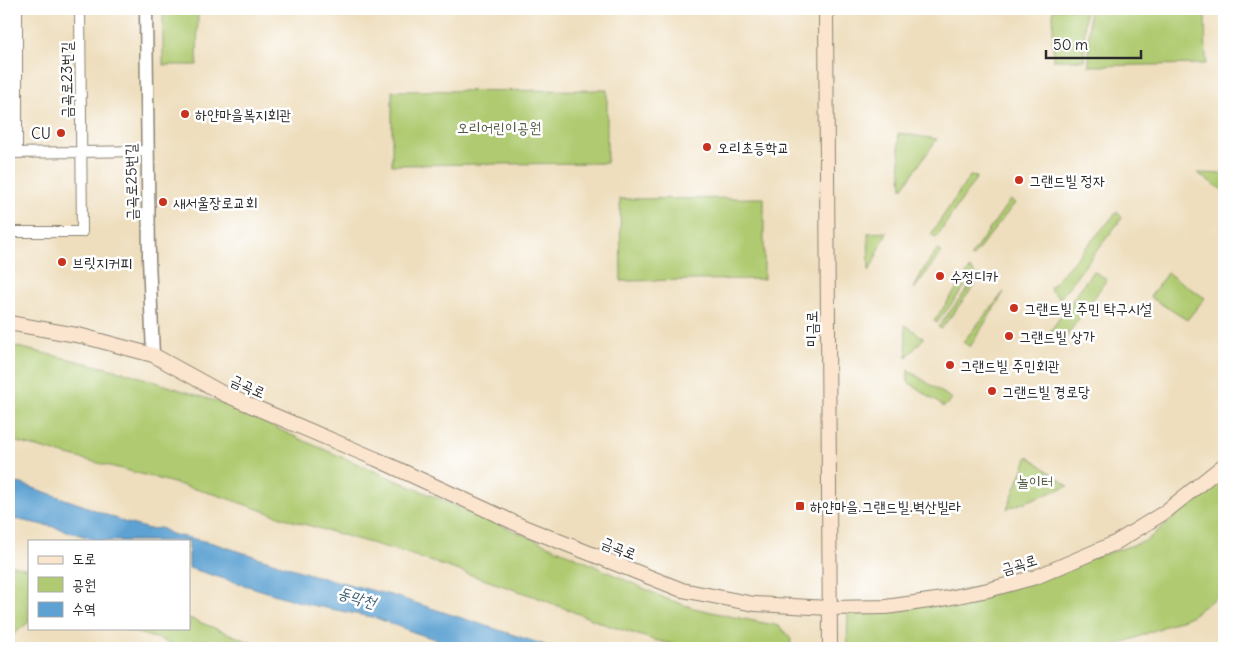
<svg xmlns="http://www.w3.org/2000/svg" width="1233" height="657" font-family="Delius,'Poor Story',sans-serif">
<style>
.green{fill:#afca70;stroke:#6d7a4e}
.water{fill:#5da2d2;stroke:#44667e}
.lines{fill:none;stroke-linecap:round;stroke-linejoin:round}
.minor-casing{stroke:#8c8474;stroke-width:12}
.tertiary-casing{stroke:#8c8474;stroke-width:15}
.secondary-casing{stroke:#8c8474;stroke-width:16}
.minor{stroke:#fff;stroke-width:10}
.tertiary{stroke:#fff;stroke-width:12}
.secondary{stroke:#fbe5cf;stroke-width:14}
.poi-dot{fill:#c8321e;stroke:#fff;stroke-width:2}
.labels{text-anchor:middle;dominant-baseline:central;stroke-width:5;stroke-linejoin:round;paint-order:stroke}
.street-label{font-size:15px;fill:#2b2b2b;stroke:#fff}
.poi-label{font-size:15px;fill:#2b2b2b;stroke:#fff;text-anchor:start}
.park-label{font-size:15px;fill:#535b40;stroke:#fff}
.water-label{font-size:16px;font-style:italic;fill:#426176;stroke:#fff}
</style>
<rect width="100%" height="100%" fill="#fff"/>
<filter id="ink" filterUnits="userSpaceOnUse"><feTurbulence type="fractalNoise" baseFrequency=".02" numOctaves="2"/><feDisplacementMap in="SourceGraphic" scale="10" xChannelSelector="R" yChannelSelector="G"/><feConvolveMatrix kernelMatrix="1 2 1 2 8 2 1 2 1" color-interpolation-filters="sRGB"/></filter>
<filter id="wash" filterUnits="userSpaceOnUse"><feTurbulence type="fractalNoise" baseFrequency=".0096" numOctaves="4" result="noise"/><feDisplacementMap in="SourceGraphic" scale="20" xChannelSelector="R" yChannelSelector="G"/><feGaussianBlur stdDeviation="1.12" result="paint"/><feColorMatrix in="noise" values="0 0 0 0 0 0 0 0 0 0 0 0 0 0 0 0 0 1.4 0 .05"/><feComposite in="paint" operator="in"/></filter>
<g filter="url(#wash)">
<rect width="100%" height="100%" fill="#eedebd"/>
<!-- green -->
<path class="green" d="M163,9H198L197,65H163Z
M1053,9H1085L1084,60H1053Z
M1089,9H1205L1206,64L1089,66Z
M607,90V163L392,165V91Z
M898,133L937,139L902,189Z
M1197,173L1224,174V191Z
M970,176L977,177L936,238L931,234Z
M764,198V279L621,281L620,199Z
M1010,200L1015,203L972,258L970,257Z
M1117,212L1122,218L1060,298L1049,289Z
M887,232L869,272L868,233Z
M937,250L942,252L914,289L923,270Z
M970,269L975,273L937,323L934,321Z
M1093,271L1107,279L1061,344L1049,333Z
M1167,273L1205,298L1187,320L1150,297Z
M978,275L981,277L941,329L938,327Z
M1004,292L970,347L963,342Z
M905,325L924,338L907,357Z
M9,345L128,373L224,404L302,440L573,556L667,599L694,608L729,616L779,626L791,639L790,648H691L654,640L604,624L536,597L409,554L293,521L217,495L141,474L9,440Z
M908,370L952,399L944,407L908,382Z
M1028,456L1068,486L1007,509Z
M1224,475V591L1191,616L1110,648H847L848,608L1019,581L1146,541Z
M9,564L29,569V622L9,638Z
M189,618L265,648H181L159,639L118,628H189Z"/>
<!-- water -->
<path class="water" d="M9,482L22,484L85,506L124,522L149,529L161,528L171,534L213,543L313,575L394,596L554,648H461L413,632L376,618L306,604L189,568V541H99L54,527L9,518Z"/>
</g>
<g filter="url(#ink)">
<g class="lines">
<!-- minor casing -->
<g class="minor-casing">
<path id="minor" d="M17,152V9
M9,153L147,151
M9,232H82L80,9"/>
</g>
<!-- tertiary casing -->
<g class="tertiary-casing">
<path id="tertiary" d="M146,9L149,259L153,355"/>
</g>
<!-- secondary casing -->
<g class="secondary-casing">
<path id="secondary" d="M826,9L830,648
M9,323L82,336L153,355L224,394L376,459L526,528L682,590L754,604L829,608L886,607L943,599L988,590L1036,577L1115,543L1165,512L1224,465"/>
</g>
<!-- minor -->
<use href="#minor" class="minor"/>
<!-- tertiary -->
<use href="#tertiary" class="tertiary"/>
<!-- secondary -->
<use href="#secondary" class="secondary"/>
</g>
</g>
<!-- markers -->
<g class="poi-dot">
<circle cx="185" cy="114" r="5"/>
<circle cx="61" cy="133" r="5"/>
<circle cx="707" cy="147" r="5"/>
<circle cx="1019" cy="180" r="5"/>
<circle cx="163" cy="202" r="5"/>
<circle cx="62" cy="262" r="5"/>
<circle cx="940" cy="276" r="5"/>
<circle cx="1014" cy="308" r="5"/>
<circle cx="1009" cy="336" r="5"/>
<circle cx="950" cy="365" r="5"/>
<circle cx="992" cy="391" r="5"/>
<rect x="795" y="501" width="10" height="10" rx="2.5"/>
</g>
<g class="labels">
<!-- street labels -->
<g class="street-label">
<text transform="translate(66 80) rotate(-90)">금곡로23번길</text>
<text transform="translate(131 182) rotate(-91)">금곡로25번길</text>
<text transform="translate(811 329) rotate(-90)">미금로</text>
<text transform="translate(248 386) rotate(24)">금곡로</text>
<text transform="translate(619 548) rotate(22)">금곡로</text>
<text transform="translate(1019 564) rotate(-17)">금곡로</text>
</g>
<!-- poi labels -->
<g class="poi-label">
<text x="195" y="114">하얀마을복지회관</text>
<text x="51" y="133" text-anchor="end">CU</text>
<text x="717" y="147">오리초등학교</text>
<text x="1029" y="180">그랜드빌 정자</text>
<text x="173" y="202">새서울장로교회</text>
<text x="72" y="262">브릿지커피</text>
<text x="950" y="276">수정디카</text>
<text x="1024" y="308">그랜드빌 주민 탁구시설</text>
<text x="1019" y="336">그랜드빌 상가</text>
<text x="960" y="365">그랜드빌 주민회관</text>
<text x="1002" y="391">그랜드빌 경로당</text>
<text x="810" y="506">하얀마을.그랜드빌.벽산빌라</text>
</g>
<!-- park labels -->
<g class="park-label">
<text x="499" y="127">오리어린이공원</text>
<text x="1035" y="481">놀이터</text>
</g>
<!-- water labels -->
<g class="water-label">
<text transform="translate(357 597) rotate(17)">동막천</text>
</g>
</g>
<!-- margin -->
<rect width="1233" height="657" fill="none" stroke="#fff" stroke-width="30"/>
<!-- legend -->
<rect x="28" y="540" width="162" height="90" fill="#ffffff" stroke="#aaaaaa"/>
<rect x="38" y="556" width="25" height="8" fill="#fbe5cf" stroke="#aaaaaa"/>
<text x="72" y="564" font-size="15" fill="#2b2b2b">도로</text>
<rect x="38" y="577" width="25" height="15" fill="#afca70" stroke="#aaaaaa"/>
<text x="72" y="590" font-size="15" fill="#2b2b2b">공원</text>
<rect x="38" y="602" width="25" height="15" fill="#5da2d2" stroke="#aaaaaa"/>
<text x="72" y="614" font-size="15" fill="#2b2b2b">수역</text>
<!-- scale -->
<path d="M1046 50v8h95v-8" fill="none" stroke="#2b2b2b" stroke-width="2.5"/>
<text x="1053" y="50" font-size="15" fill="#2b2b2b" stroke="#ffffff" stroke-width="4" paint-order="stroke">50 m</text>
</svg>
